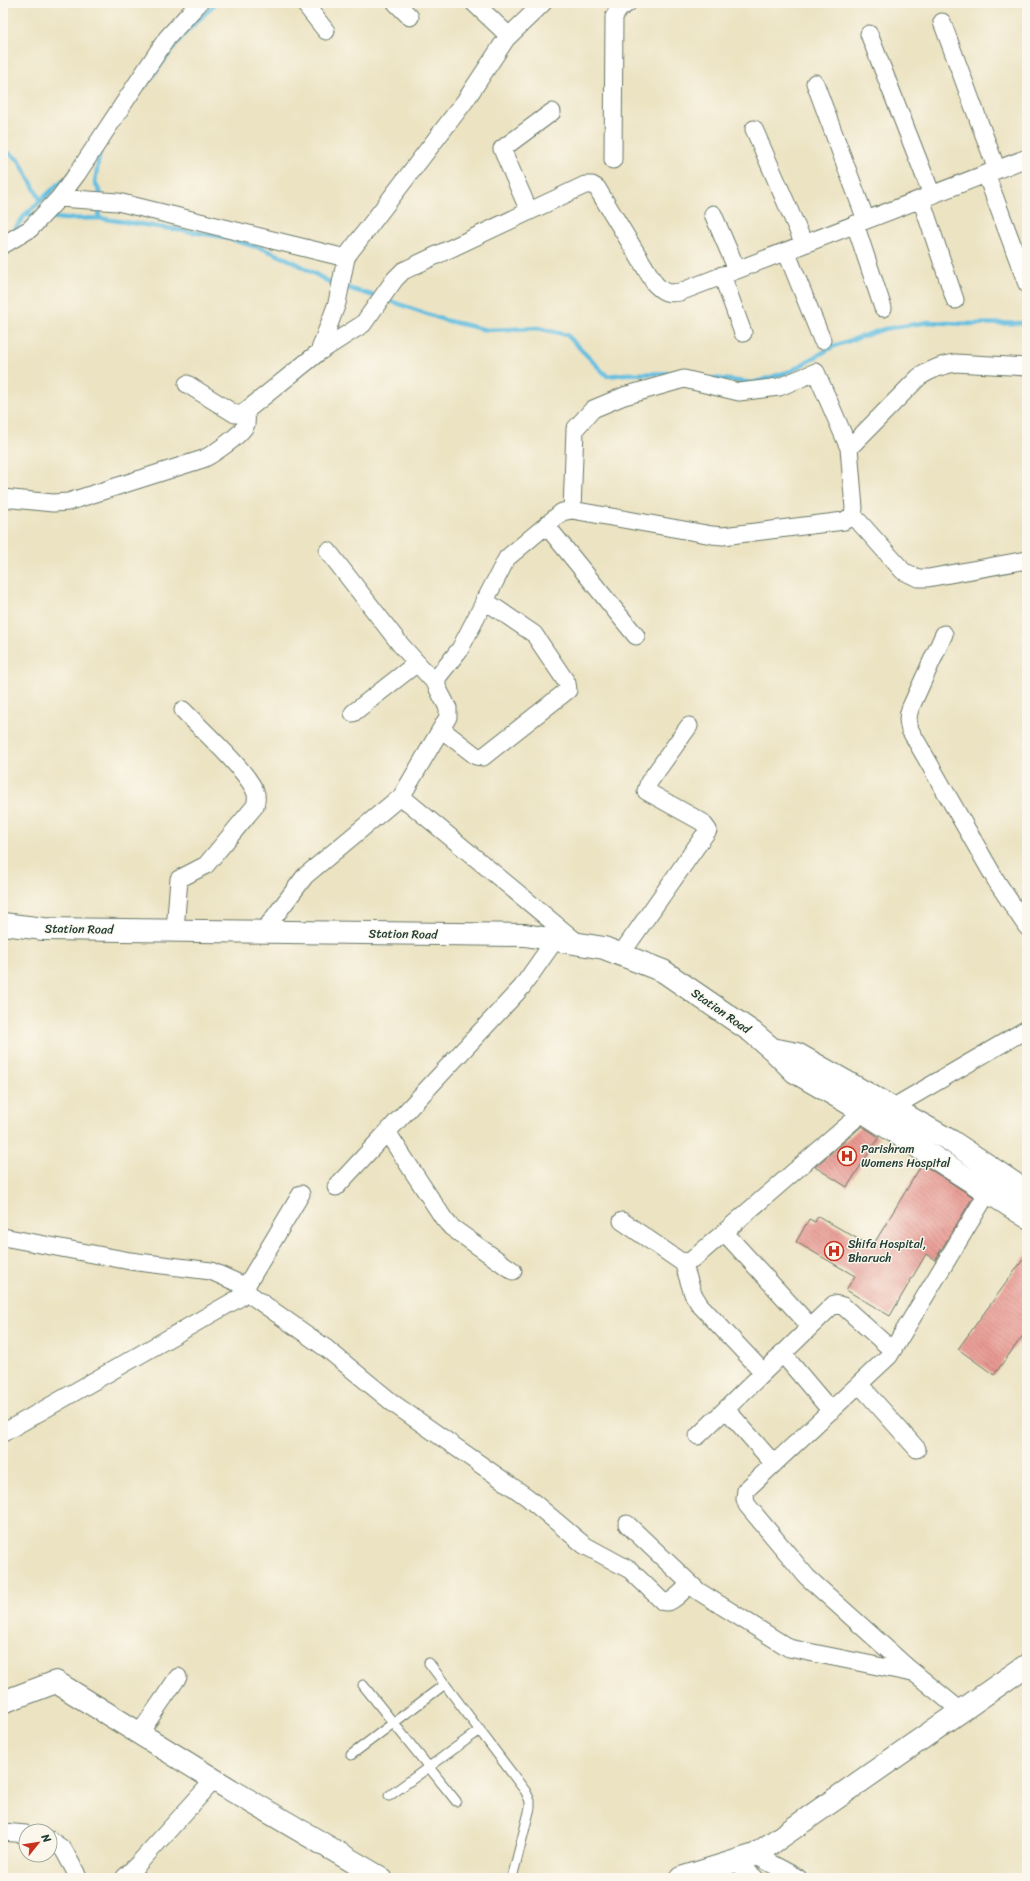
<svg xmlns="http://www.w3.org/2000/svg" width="1030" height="1881" font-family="Sriracha,sans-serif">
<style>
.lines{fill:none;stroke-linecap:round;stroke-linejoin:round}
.stream{stroke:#62bee0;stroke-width:4.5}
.building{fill:url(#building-back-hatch)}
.lane-casing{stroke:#677766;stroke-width:11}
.street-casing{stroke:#677766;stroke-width:19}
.secondary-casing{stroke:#677766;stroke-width:24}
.primary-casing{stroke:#677766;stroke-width:24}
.lane{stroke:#fff;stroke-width:9}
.street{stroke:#fff;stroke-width:17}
.secondary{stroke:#fff;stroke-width:22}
.primary{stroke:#fff;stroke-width:22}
.labels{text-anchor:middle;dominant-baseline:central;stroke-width:3;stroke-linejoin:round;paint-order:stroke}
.street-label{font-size:12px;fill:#1f3d34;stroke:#fbf7ec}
.poi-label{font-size:12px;fill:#1f3d34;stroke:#fbf7ec;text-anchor:start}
</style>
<defs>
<pattern id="building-back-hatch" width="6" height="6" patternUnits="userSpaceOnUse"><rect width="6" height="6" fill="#e7948e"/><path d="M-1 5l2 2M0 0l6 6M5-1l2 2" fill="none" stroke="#bb7a75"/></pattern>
</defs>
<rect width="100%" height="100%" fill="#fbf7ec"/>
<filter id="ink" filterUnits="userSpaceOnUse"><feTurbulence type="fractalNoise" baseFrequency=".025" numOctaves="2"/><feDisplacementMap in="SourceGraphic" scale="8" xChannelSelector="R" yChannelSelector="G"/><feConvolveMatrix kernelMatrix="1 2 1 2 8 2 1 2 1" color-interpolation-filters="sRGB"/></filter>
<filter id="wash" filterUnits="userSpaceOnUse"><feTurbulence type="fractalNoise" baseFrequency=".012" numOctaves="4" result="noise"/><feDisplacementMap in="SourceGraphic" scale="16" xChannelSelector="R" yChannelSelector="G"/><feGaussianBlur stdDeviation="0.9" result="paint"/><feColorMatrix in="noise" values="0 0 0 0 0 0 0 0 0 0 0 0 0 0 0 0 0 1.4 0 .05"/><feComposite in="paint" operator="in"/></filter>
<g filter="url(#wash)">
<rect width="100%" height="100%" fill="#ece3c2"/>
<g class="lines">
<!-- stream -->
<path class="stream" d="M144,87L184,34L216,3
M3,149L19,160L41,201
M100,150L95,182L102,197
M25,215L36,216
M47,217L65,219L98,218L219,236L264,249L294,262L331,283L378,297
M98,218L101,204
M14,230L25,215L63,180
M385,299L444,320L487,330L538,328L567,335L607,376L625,374L680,373
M713,378L753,383L791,371L834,346L884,329L929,322L966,324L1027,323"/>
</g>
<g id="blocks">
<!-- building -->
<path class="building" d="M862,1126L879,1137L847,1187L815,1167Z
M922,1164L973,1197L935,1260L926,1254L890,1316L846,1290L855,1276L796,1242L809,1219L815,1222L818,1216L872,1247Z
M1027,1254V1330L994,1375L958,1349Z"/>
</g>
</g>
<g filter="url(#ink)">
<use href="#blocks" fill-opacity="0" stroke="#677766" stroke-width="1"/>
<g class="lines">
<!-- lane casing -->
<g class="lane-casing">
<path id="lane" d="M429,1663L526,1792L530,1801V1808L512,1878
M363,1685L456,1801
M351,1755L445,1684
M389,1796L480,1730"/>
</g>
<!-- street casing -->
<g class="street-casing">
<path id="street" d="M304,3L326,31
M396,3L410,17
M474,3L509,36
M942,22L997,170
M869,34L932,195
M815,83L866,220
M754,129L804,244
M613,160L614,17L619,9L628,3
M986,174L1027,284
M59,198L118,202L346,258
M921,199L955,300
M529,211L502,149L552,112
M713,214L737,270
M855,224L883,308
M3,245L30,229L59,198L77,174L167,38L199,3
M786,251L822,340
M722,275L743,333
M319,352L337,303L346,258L349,253L465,101L506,39L543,3
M187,384L235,414H242L319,352L363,324L395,279L403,271L585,185H592L597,188L655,284C664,293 668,294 680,292L1027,158
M849,448L919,377C930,370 941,365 955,363L1027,367
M3,498L53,503L68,502L203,459C212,455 243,434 246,424C247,421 246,415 246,411
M853,515L903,571L918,578H928L1027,560
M546,525L636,636
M328,551L400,644L436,684
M944,634L910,709C907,717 908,722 910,730L997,882L1027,927
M353,713L417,663
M441,729L476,756L483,757L568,690L567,683L534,634L484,600
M400,799L448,717V708L437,687V678L460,649L507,558L562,512L572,510L712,535L723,536L844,521L853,515L854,508L849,448L816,372L779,387L739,392L684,379L624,396L593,409L575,429L572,510
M175,930L179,879L206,865L255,806C256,802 257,799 256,794C250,773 200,728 183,710
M263,932L305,876L395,801L400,799L408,802L578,943
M621,954L708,830L702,822L646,791L649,782L689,726
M888,1117L892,1108L1027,1029
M387,1132L444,1219L451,1227L513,1271
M336,1187L522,987L555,940
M622,1221L680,1261L686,1262L692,1260L863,1112
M725,1233L810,1326
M3,1237L130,1261L211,1271L247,1287
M683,1262L693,1294L700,1305L763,1372
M245,1291L327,1349L394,1404L527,1497L584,1545L630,1570L662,1601C671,1606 683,1590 690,1584
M782,1353L831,1411
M860,1385L917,1449
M726,1409L774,1464
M3,1433L239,1298L301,1194
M698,1436L834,1304L843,1306L892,1350
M627,1524L698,1591L789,1648L912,1673
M961,1711L907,1667L807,1577L747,1505L745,1499L746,1490L889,1356L988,1192
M139,1734L178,1677
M3,1832L26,1834
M50,1840L63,1849L79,1878
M755,1855L798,1878
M735,1861L755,1878
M124,1878L139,1863L214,1780"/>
</g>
<!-- secondary casing -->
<g class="secondary-casing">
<path id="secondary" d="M3,1702L56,1682L231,1790L381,1878
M681,1878L755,1855L1027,1665"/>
</g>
<!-- primary casing -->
<g class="primary-casing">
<path id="primary" d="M3,924L44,929L525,935L604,948L663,971L752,1032L772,1049L795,1072L859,1109L1027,1217
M772,1049L797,1054L951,1141L1027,1192"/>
</g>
<!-- lane -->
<use href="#lane" class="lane"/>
<!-- street -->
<use href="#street" class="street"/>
<!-- secondary -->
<use href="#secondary" class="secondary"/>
<!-- primary -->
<use href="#primary" class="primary"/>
</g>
</g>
<!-- icons -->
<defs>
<g id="hospital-ring" transform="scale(1)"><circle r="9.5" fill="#fbf7ec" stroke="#c8321e" stroke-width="1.5"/><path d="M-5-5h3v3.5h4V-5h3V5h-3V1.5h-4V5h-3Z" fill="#c8321e"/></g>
</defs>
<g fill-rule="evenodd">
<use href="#hospital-ring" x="847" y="1156"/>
<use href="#hospital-ring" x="834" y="1251"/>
</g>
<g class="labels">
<!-- street labels -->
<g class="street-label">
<text transform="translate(79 929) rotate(1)">Station Road</text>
<text transform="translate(403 934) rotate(1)">Station Road</text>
<text transform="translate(721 1011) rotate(35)">Station Road</text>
</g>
<!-- poi labels -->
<g class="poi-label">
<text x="861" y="1149">Parishram<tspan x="861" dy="14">Womens Hospital</tspan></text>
<text x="848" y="1244">Shifa Hospital,<tspan x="848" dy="14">Bharuch</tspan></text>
</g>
</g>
<!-- margin -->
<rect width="1030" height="1881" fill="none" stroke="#fbf7ec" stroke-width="16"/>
<!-- north arrow -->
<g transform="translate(38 1843) rotate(60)"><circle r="19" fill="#fbf7ec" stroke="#a3ada2"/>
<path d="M0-3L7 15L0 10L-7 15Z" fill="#c8321e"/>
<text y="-6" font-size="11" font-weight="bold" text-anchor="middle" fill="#1f3d34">N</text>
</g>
</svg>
